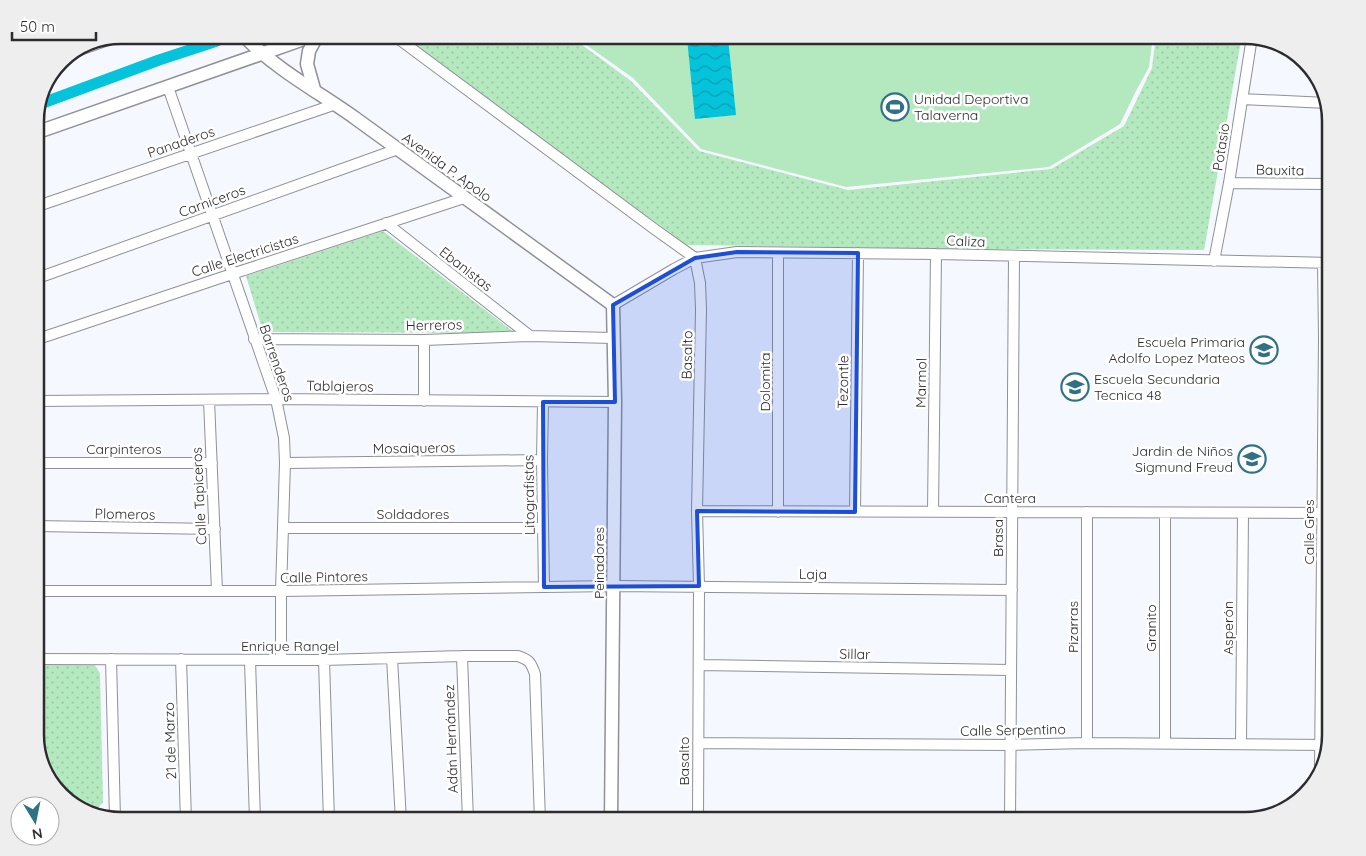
<svg xmlns="http://www.w3.org/2000/svg" width="1366" height="856" font-family="Quicksand,sans-serif">
<style>
.park{fill:url(#park-dots)}
.pitch{fill:#b4e8bf}
.water{fill:url(#water-waves)}
.lines{fill:none;stroke-linecap:round;stroke-linejoin:round}
.canal{stroke:#04c3db;stroke-width:11}
.minor-casing{stroke:#8f9197;stroke-width:12}
.tertiary-casing{stroke:#8f9197;stroke-width:15}
.minor{stroke:#fff;stroke-width:10}
.tertiary{stroke:#fff;stroke-width:12}
.marked{fill:#1d4ed8;fill-opacity:0.2;stroke:#1d4ed8;stroke-width:4;stroke-linejoin:round}
.labels{text-anchor:middle;dominant-baseline:central;stroke-width:5;stroke-linejoin:round;paint-order:stroke}
.poi-label{font-size:14px;fill:#2c2c2f;stroke:#fff;text-anchor:start}
.street-label{font-size:14px;fill:#2c2c2f;stroke:#fff}
.rim{fill:none;stroke:#2c2c2f;stroke-width:2.5}
</style>
<defs>
<pattern id="park-dots" width="8" height="8" patternUnits="userSpaceOnUse" patternTransform="scale(1.25)"><rect width="8" height="8" fill="#b4e8bf"/><path d="M2 2h.1M6 6h.1" fill="none" stroke="#9bc7a4" stroke-width="1.8" stroke-linecap="round"/></pattern>
<pattern id="water-waves" width="16" height="10" patternUnits="userSpaceOnUse" patternTransform="scale(1.25)"><rect width="16" height="10" fill="#04c3db"/><path d="M0 5q4-4 8 0t8 0" fill="none" stroke="#069fb2"/></pattern>
</defs>
<rect width="100%" height="100%" fill="#f6f8ff"/>
<!-- park -->
<path class="park" d="M1156,35H1242L1204,250L964,249L687,245L538,138L408,40L574,39L631,81L699,151L848,190L1051,169L1124,126L1152,68Z
M383,231L515,333L263,332L246,276Z
M35,664H94L100,673L103,802L98,808L73,807L46,778L35,741Z"/>
<!-- pitch -->
<path class="pitch" d="M1153,36L1149,67L1136,91L1120,124L1049,167L846,187L701,149L633,78L578,39Z"/>
<!-- water -->
<path class="water" d="M687,38H728L736,115L695,119Z"/>
<g class="lines">
<!-- canal -->
<path class="canal" d="M40,104L159,60L217,41"/>
<!-- minor casing -->
<g class="minor-casing">
<path id="minor" d="M400,40L653,228L695,258L700,283L701,309L697,511L699,586L698,821
M71,53L105,41
M168,87L276,399L284,438L285,463L281,591V660
M1242,99L1327,103
M1229,183L1331,184
M35,207L336,104
M386,223L530,336
M1214,261L1229,183L1252,37
M35,279L398,149
M613,305L674,269L695,258L737,252L936,254L1331,263
M254,339L424,340L530,336L613,338
M35,340L232,274L464,198
M209,400L217,591
M35,401L276,399L615,402
M424,401V340
M543,402L542,460L544,587
M35,463H212
M285,463L542,460
M697,511L1323,513
M778,512V253
M855,512L858,253
M933,512L936,254
M1087,512V743
M35,526L215,529
M283,528H543
M35,591H281L614,586L1012,590
M462,656L468,821
M392,658L401,821
M35,659L324,660L462,656H518C530,660 531,663 535,674L540,821
M111,659L115,819
M181,659L186,821
M250,660L255,821
M324,660L329,821
M699,665L1011,670
M698,743L1011,745L1087,743L1328,745
M1165,744V513
M1241,744L1243,513
M1320,770L1324,338L1323,263
M1010,821L1014,256"/>
</g>
<!-- tertiary casing -->
<g class="tertiary-casing">
<path id="tertiary" d="M249,41C279,71 320,93 355,118C441,181 527,243 613,305L615,402L611,821
M314,89L307,64L309,51L315,40
M35,133L301,40"/>
</g>
<!-- minor -->
<use href="#minor" class="minor"/>
<!-- tertiary -->
<use href="#tertiary" class="tertiary"/>
</g>
<!-- marked area -->
<path class="marked" d="M737,252L858,253L855,512L697,511L699,586L544,587L543,402H615L613,305L695,258Z"/>
<!-- icons -->
<defs>
<g id="stadium-ring" transform="scale(1.4375)"><circle r="9.5" fill="#fff" stroke="#307284" stroke-width="1.5"/><path d="M0-5a6.5 5 0 1 0 0 10a6.5 5 0 1 0 0-10ZM-3.5-1.8h7v3.6h-7Z" fill="#307284"/></g>
<g id="school-ring" transform="scale(1.4375)"><circle r="9.5" fill="#fff" stroke="#307284" stroke-width="1.5"/><path d="M0-5L7-2L0 1L-7-2ZM-4 1L0 2.5L4 1V4Q0 6-4 4Z" fill="#307284"/></g>
</defs>
<g fill-rule="evenodd">
<use href="#stadium-ring" x="895" y="107"/>
<use href="#school-ring" x="1264" y="350"/>
<use href="#school-ring" x="1075" y="387"/>
<use href="#school-ring" x="1252" y="459"/>
</g>
<g class="labels">
<!-- poi labels -->
<g class="poi-label">
<text x="914" y="99">Unidad Deportiva<tspan x="914" dy="16">Talaverna</tspan></text>
<text x="1245" y="342" text-anchor="end">Escuela Primaria<tspan x="1245" dy="16">Adolfo Lopez Mateos</tspan></text>
<text x="1094" y="379">Escuela Secundaria<tspan x="1094" dy="16">Tecnica 48</tspan></text>
<text x="1233" y="451" text-anchor="end">Jardin de Niños<tspan x="1233" dy="16">Sigmund Freud</tspan></text>
</g>
<!-- street labels -->
<g class="street-label">
<text transform="translate(181 142) rotate(-19)">Panaderos</text>
<text transform="translate(1221 147) rotate(-81)">Potasio</text>
<text transform="translate(447 167) rotate(36)">Avenida P. Apolo</text>
<text transform="translate(1280 170) rotate(1)">Bauxita</text>
<text transform="translate(212 201) rotate(-20)">Carniceros</text>
<text transform="translate(966 241) rotate(2)">Caliza</text>
<text transform="translate(245 255) rotate(-18)">Calle Electricistas</text>
<text transform="translate(466 269) rotate(38)">Ebanistas</text>
<text transform="translate(434 325) rotate(-1)">Herreros</text>
<text transform="translate(687 355) rotate(-89)">Basalto</text>
<text transform="translate(277 363) rotate(71)">Barrenderos</text>
<text transform="translate(765 382) rotate(-90)">Dolomita</text>
<text transform="translate(843 382) rotate(-89)">Tezontle</text>
<text transform="translate(921 383) rotate(-89)">Marmol</text>
<text transform="translate(340 386) rotate(1)">Tablajeros</text>
<text transform="translate(414 448) rotate(-1)">Mosaiqueros</text>
<text x="124" y="449">Carpinteros</text>
<text transform="translate(529 495) rotate(-91)">Litografistas</text>
<text transform="translate(199 496) rotate(-93)">Calle Tapiceros</text>
<text x="1010" y="498">Cantera</text>
<text transform="translate(125 514) rotate(1)">Plomeros</text>
<text x="413" y="514">Soldadores</text>
<text transform="translate(1309 532) rotate(-90)">Calle Gres</text>
<text transform="translate(998 538) rotate(-90)">Brasa</text>
<text transform="translate(599 563) rotate(-90)">Peinadores</text>
<text transform="translate(813 574) rotate(1)">Laja</text>
<text transform="translate(324 577) rotate(-1)">Calle Pintores</text>
<text transform="translate(1073 627) rotate(-90)">Pizarras</text>
<text transform="translate(1151 628) rotate(-90)">Granito</text>
<text transform="translate(1228 628) rotate(-90)">Asperón</text>
<text x="290" y="646">Enrique Rangel</text>
<text transform="translate(855 654) rotate(1)">Sillar</text>
<text transform="translate(1013 730) rotate(-1)">Calle Serpentino</text>
<text transform="translate(451 739) rotate(-92)">Adán Hernández</text>
<text transform="translate(170 741) rotate(-92)">21 de Marzo</text>
<text transform="translate(684 761) rotate(-90)">Basalto</text>
</g>
</g>
<!-- crop -->
<path d="M0 0H1366V856H0ZM121 44H1245A77 77 0 0 1 1322 121V735A77 77 0 0 1 1245 812H121A77 77 0 0 1 44 735V121A77 77 0 0 1 121 44Z" fill="#eee" fill-rule="evenodd"/>
<path class="rim" d="M121 44H1245A77 77 0 0 1 1322 121V735A77 77 0 0 1 1245 812H121A77 77 0 0 1 44 735V121A77 77 0 0 1 121 44Z"/>
<!-- north arrow -->
<g transform="translate(35 821) rotate(170)"><circle r="24" fill="#ffffff" stroke="#ababac"/>
<path d="M0-4L9 19L0 12L-9 19Z" fill="#307284"/>
<text y="-8" font-size="14" font-weight="bold" text-anchor="middle" fill="#2c2c2f">N</text>
</g>
<!-- scale -->
<path d="M12 32v8h84v-8" fill="none" stroke="#2c2c2f" stroke-width="2.5"/>
<text x="20" y="32" font-size="15" fill="#2c2c2f" stroke="#ffffff" stroke-width="4" paint-order="stroke">50 m</text>
</svg>
